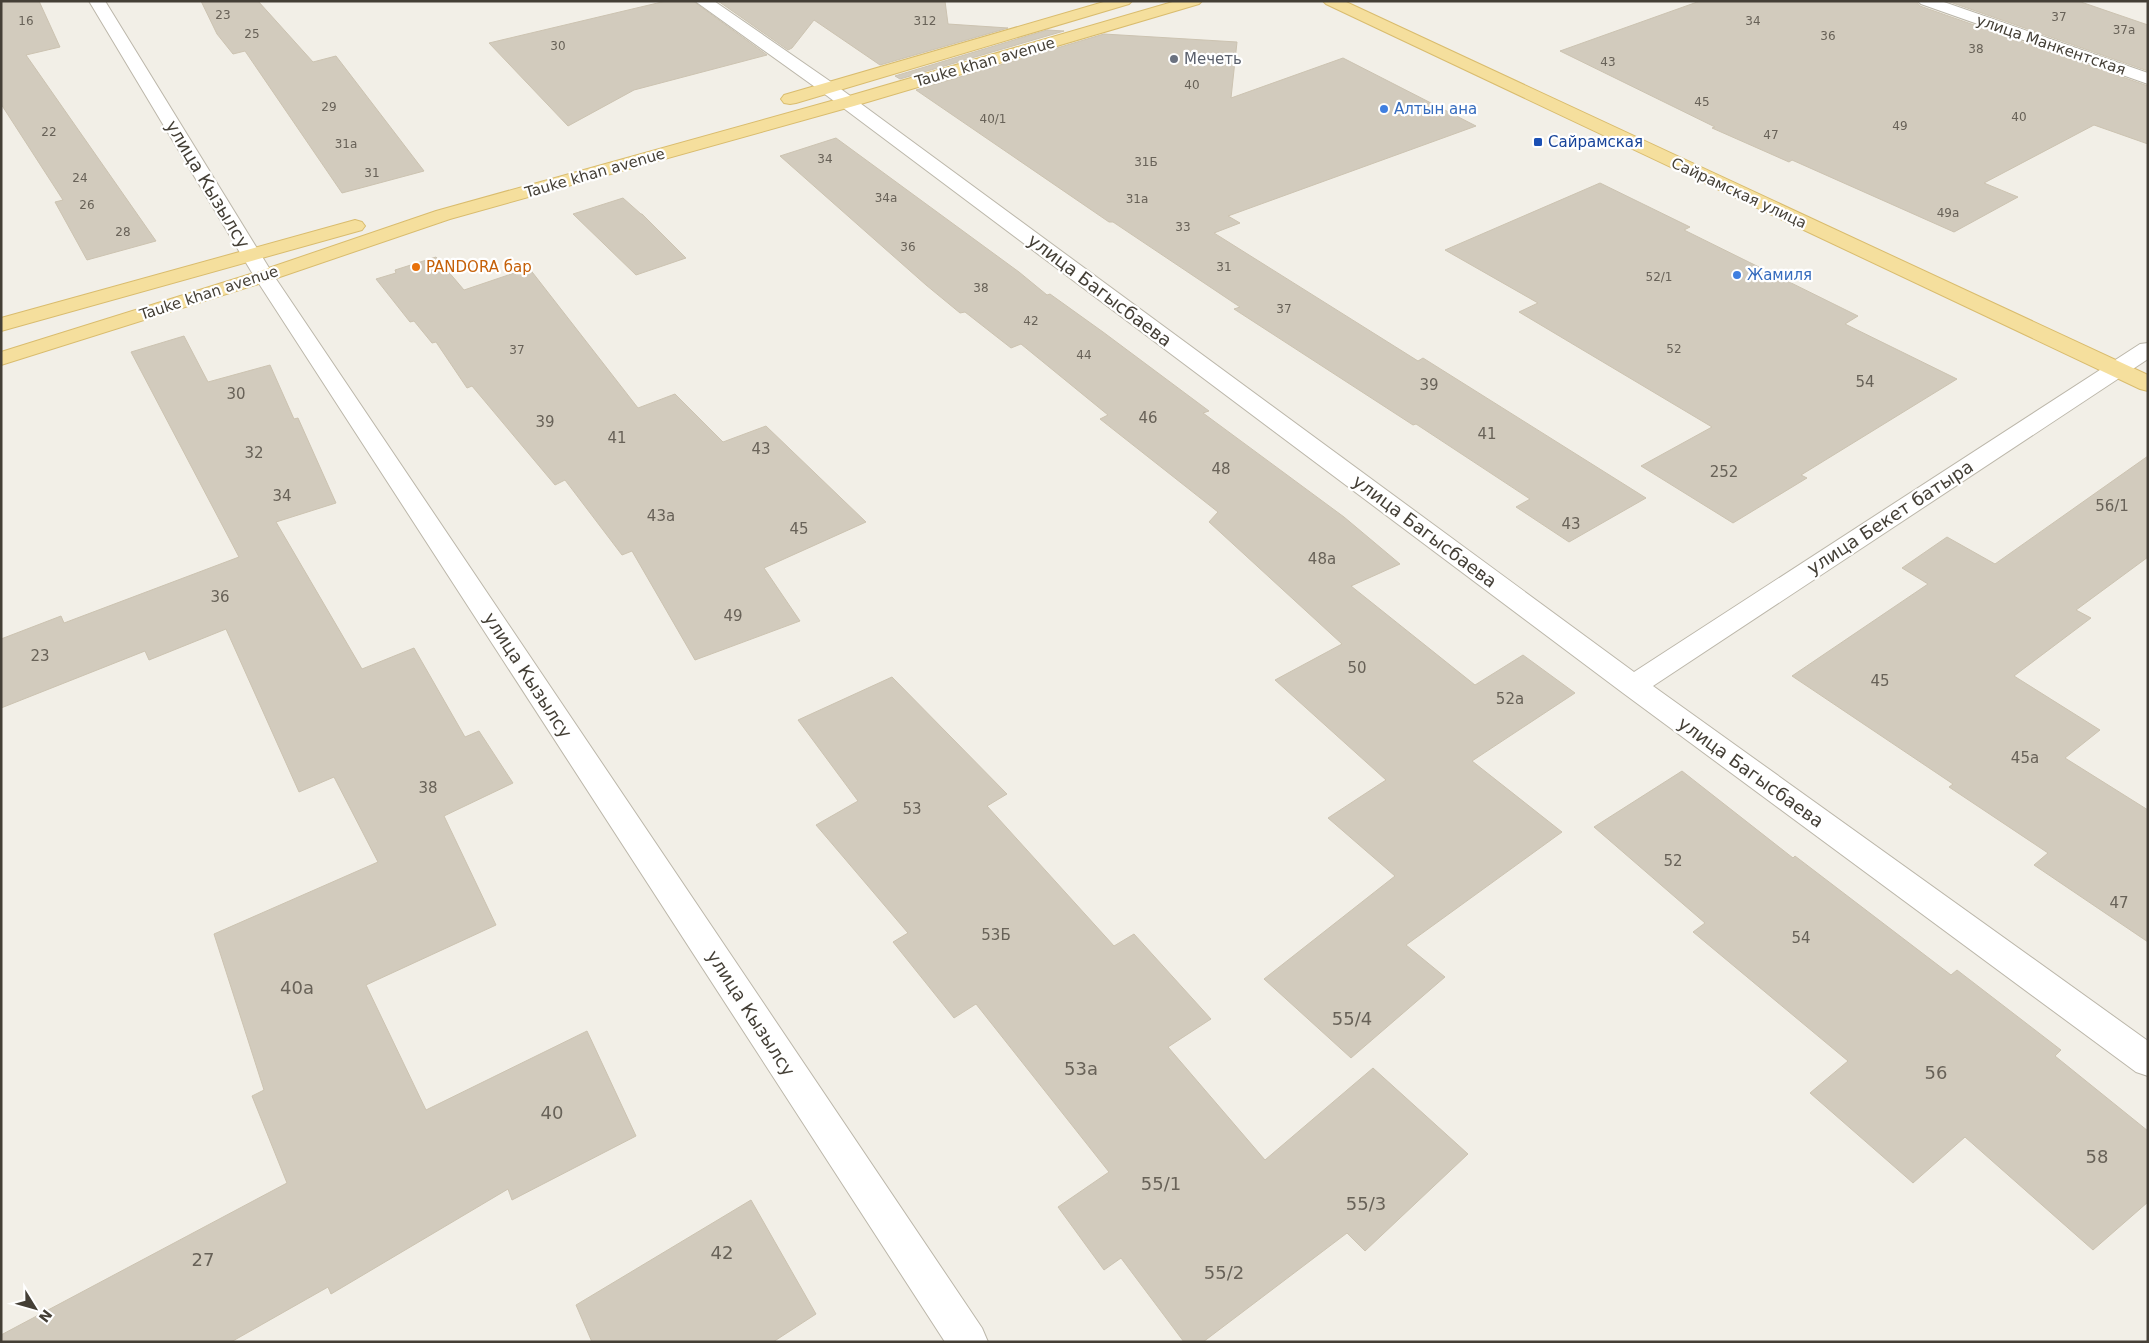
<svg xmlns="http://www.w3.org/2000/svg" width="2149" height="1343" font-family="'DejaVu Sans',sans-serif">
<style>
.building{fill:#d2cbbd;stroke:#ccc3b1}
.lines{fill:none;stroke-linecap:round;stroke-linejoin:round}
.minor-casing{stroke:#bcb7aa;stroke-width:2}
.major-casing{stroke:#d9bc6e;stroke-width:2}
.minor{fill:#fff;fill-rule:evenodd}
.major{fill:#f5df9d;fill-rule:evenodd}
.worship-dot{fill:#6b7280;stroke:#fff;stroke-width:2}
.shop-dot{fill:#3f7fe0;stroke:#fff;stroke-width:2}
.transit-dot{fill:#1a4fb4;stroke:#fff;stroke-width:2}
.food-dot{fill:#e8710a;stroke:#fff;stroke-width:2}
.labels{text-anchor:middle;dominant-baseline:central;stroke-width:4.5;stroke-linejoin:round;paint-order:stroke}
.far-number-label{font-size:12px;fill:#686258}
.far-street-label{font-size:15px;fill:#443f36;stroke:#fff}
.far-worship-label{font-size:15px;fill:#5b616d;stroke:#fff;text-anchor:start}
.far-shop-label{font-size:15px;fill:#366cbe;stroke:#fff;text-anchor:start}
.far-transit-label{font-size:15px;fill:#164399;stroke:#fff;text-anchor:start}
.far-food-label{font-size:15px;fill:#c56008;stroke:#fff;text-anchor:start}
.number-label{font-size:15px;fill:#686258}
.street-label{font-size:18px;fill:#443f36;stroke:#fff}
.near-number-label{font-size:18px;fill:#686258}
</style>
<rect width="100%" height="100%" fill="#f2efe7"/>
<!-- building -->
<path class="building" d="M1,1H39L60,47L26,55L156,241L87,260L55,202L63,200L1,104Z
M201,1H258L313,62L336,56L424,171L342,193L245,51L233,54L217,34Z
M666,1H693L767,55L634,90L568,126L489,43Z
M718,1H945L948,24L1008,28L880,65L814,20L792,48L788,50Z
M1700,1H1916L1920,6L2148,86V144L2094,125L1984,183L2018,197L1954,232L1792,160L1789,162L1712,128L1715,127L1560,51Z
M1947,1H2078L2148,25V71Z
M1047,30L1064,31L900,79L895,76Z
M1104,34L1237,42L1231,98L1343,58L1476,126L1228,216L1240,223L1214,233L1418,361L1423,358L1646,498L1569,542L1516,507L1530,499L1416,424L1413,425L1234,309L1240,307L1113,222H1109L916,90Z
M836,138L1019,272L1047,295L1050,294L1103,332L1209,411L1203,413L1344,517L1400,564L1351,586L1475,685L1523,655L1575,693L1472,761L1562,832L1406,945L1445,977L1351,1058L1264,979L1395,876L1328,818L1386,780L1275,680L1342,644L1209,522L1218,512L1100,419L1108,415L1021,344L1011,348L965,312L960,313L926,285L780,156Z
M1600,183L1690,227L1684,230L1858,316L1845,324L1957,379L1801,475L1807,478L1733,523L1641,466L1712,427L1519,312L1538,303L1445,250Z
M623,198L641,214H642L686,258L636,275L573,214Z
M436,257L464,290L529,268L638,408L675,394L723,442L766,426L866,522L764,568L800,621L695,660L632,551L622,555L565,480L555,485L472,386L467,388L436,342L432,343L414,321L410,322L376,279L396,273L395,270Z
M184,336L208,382L270,365L294,419L298,418L336,503L276,522L362,669L414,648L465,737L479,731L513,783L444,816L496,925L366,985L426,1110L587,1031L636,1136L512,1200L508,1189L331,1294L328,1287L231,1342H1V1335L287,1183L252,1096L264,1090L214,934L378,862L334,777L299,792L226,629L149,660L145,651L1,708V639L61,616L64,623L239,557L131,352Z
M2148,456V557L2076,610L2091,618L2014,676L2100,730L2065,758L2148,810V942L2034,865L2048,853L1949,787L1953,784L1792,676L1928,584L1902,568L1947,537L1995,564Z
M892,677L1007,794L987,806L1114,946L1134,934L1211,1019L1168,1047L1265,1160L1373,1068L1468,1154L1365,1251L1347,1233L1203,1342H1184L1121,1258L1104,1270L1058,1207L1109,1172L976,1004L954,1018L893,942L908,933L816,825L858,801L798,720Z
M1682,771L1793,858L1795,856L1951,975L1957,970L2061,1050L2055,1056L2148,1131V1202L2093,1250L1965,1137L1913,1183L1810,1093L1848,1061L1693,932L1705,923L1594,827Z
M751,1200L816,1314L773,1342H592L576,1305Z"/>
<g class="lines">
<!-- minor casing -->
<g class="minor-casing">
<path id="minor" d="M89,1H105L274,276L982,1328L988,1342H945L254,276Z
M695,1H714L834,84L1634,672L2140,344L2148,343V359L1653,686L2148,1041V1076L2136,1072L1623,693L822,92Z
M1918,1H1941L2148,73V84L1921,4Z"/>
</g>
<!-- major casing -->
<g class="major-casing">
<path id="major" d="M1107,1H1132L1129,4L796,103L790,104L784,103L781,99L784,95Z
M1176,1H1202L1199,4L854,106L450,219L271,280L1,365V352L257,272L436,211L842,98Z
M1323,1H1344L2148,375V391L2140,389L1326,4Z
M355,220L362,222L365,226L362,230L1,331V318Z"/>
</g>
<!-- minor -->
<use href="#minor" class="minor"/>
<!-- major -->
<use href="#major" class="major"/>
</g>
<!-- markers -->
<circle class="worship-dot" cx="1174" cy="59" r="5"/>
<g class="shop-dot">
<circle cx="1384" cy="109" r="5"/>
<circle cx="1737" cy="275" r="5"/>
</g>
<rect class="transit-dot" x="1533" y="137" width="10" height="10" rx="2.5"/>
<circle class="food-dot" cx="416" cy="267" r="5"/>
<g class="labels">
<!-- far-number labels -->
<g class="far-number-label">
<text x="223" y="15">23</text>
<text x="2059" y="17">37</text>
<text x="26" y="21">16</text>
<text x="925" y="21">312</text>
<text x="1753" y="21">34</text>
<text x="2124" y="30">37а</text>
<text x="252" y="34">25</text>
<text x="1828" y="36">36</text>
<text x="558" y="46">30</text>
<text x="1976" y="49">38</text>
<text x="1608" y="62">43</text>
<text x="1192" y="85">40</text>
<text x="1702" y="102">45</text>
<text x="329" y="107">29</text>
<text x="2019" y="117">40</text>
<text x="993" y="119">40/1</text>
<text x="1900" y="126">49</text>
<text x="49" y="132">22</text>
<text x="1771" y="135">47</text>
<text x="346" y="144">31а</text>
<text x="825" y="159">34</text>
<text x="1146" y="162">31Б</text>
<text x="372" y="173">31</text>
<text x="80" y="178">24</text>
<text x="886" y="198">34а</text>
<text x="1137" y="199">31а</text>
<text x="87" y="205">26</text>
<text x="1948" y="213">49а</text>
<text x="1183" y="227">33</text>
<text x="123" y="232">28</text>
<text x="908" y="247">36</text>
<text x="1224" y="267">31</text>
<text x="1659" y="277">52/1</text>
<text x="981" y="288">38</text>
<text x="1284" y="309">37</text>
<text x="1031" y="321">42</text>
<text x="1674" y="349">52</text>
<text x="517" y="350">37</text>
<text x="1084" y="355">44</text>
</g>
<!-- far-street labels -->
<g class="far-street-label">
<text transform="translate(2051 45) rotate(19)">улица Манкентская</text>
<text transform="translate(985 62) rotate(-16)">Tauke khan avenue</text>
<text transform="translate(595 173) rotate(-16)">Tauke khan avenue</text>
<text transform="translate(1739 193) rotate(25)">Сайрамская улица</text>
<text transform="translate(209 293) rotate(-18)">Tauke khan avenue</text>
</g>
<!-- far-worship labels -->
<g class="far-worship-label">
<text x="1184" y="59">Мечеть</text>
</g>
<!-- far-shop labels -->
<g class="far-shop-label">
<text x="1394" y="109">Алтын ана</text>
<text x="1747" y="275">Жамиля</text>
</g>
<!-- far-transit labels -->
<g class="far-transit-label">
<text x="1548" y="142">Сайрамская</text>
</g>
<!-- far-food labels -->
<g class="far-food-label">
<text x="426" y="267">PANDORA бар</text>
</g>
<!-- number labels -->
<g class="number-label">
<text x="1865" y="382">54</text>
<text x="1429" y="385">39</text>
<text x="236" y="394">30</text>
<text x="1148" y="418">46</text>
<text x="545" y="422">39</text>
<text x="1487" y="434">41</text>
<text x="617" y="438">41</text>
<text x="761" y="449">43</text>
<text x="254" y="453">32</text>
<text x="1221" y="469">48</text>
<text x="1724" y="472">252</text>
<text x="282" y="496">34</text>
<text x="2112" y="506">56/1</text>
<text x="661" y="516">43а</text>
<text x="1571" y="524">43</text>
<text x="799" y="529">45</text>
<text x="1322" y="559">48а</text>
<text x="220" y="597">36</text>
<text x="733" y="616">49</text>
<text x="40" y="656">23</text>
<text x="1357" y="668">50</text>
<text x="1880" y="681">45</text>
<text x="1510" y="699">52а</text>
<text x="2025" y="758">45а</text>
<text x="428" y="788">38</text>
<text x="912" y="809">53</text>
<text x="1673" y="861">52</text>
<text x="2119" y="903">47</text>
<text x="996" y="935">53Б</text>
<text x="1801" y="938">54</text>
</g>
<!-- street labels -->
<g class="street-label">
<text transform="translate(208 184) rotate(59)">улица Кызылсу</text>
<text transform="translate(1100 290) rotate(37)">улица Багысбаева</text>
<text transform="translate(1890 517) rotate(-33)">улица Бекет батыра</text>
<text transform="translate(1425 531) rotate(37)">улица Багысбаева</text>
<text transform="translate(528 675) rotate(57)">улица Кызылсу</text>
<text transform="translate(1751 772) rotate(36)">улица Багысбаева</text>
<text transform="translate(751 1013) rotate(57)">улица Кызылсу</text>
</g>
<!-- near-number labels -->
<g class="near-number-label">
<text x="297" y="987">40а</text>
<text x="1352" y="1018">55/4</text>
<text x="1081" y="1068">53а</text>
<text x="1936" y="1072">56</text>
<text x="552" y="1112">40</text>
<text x="2097" y="1156">58</text>
<text x="1161" y="1183">55/1</text>
<text x="1366" y="1203">55/3</text>
<text x="722" y="1252">42</text>
<text x="203" y="1259">27</text>
<text x="1224" y="1272">55/2</text>
</g>
</g>
<!-- border -->
<rect width="2149" height="1343" fill="none" stroke="#443f36" stroke-width="5"/>
<!-- north arrow -->
<g transform="translate(35 1308) rotate(127)" stroke="#ffffff" stroke-width="4" paint-order="stroke">
<path d="M0-4L9 19L0 12L-9 19Z" fill="#443f36"/>
<text y="-8" font-size="14" font-weight="bold" text-anchor="middle" fill="#443f36">N</text>
</g>
</svg>
